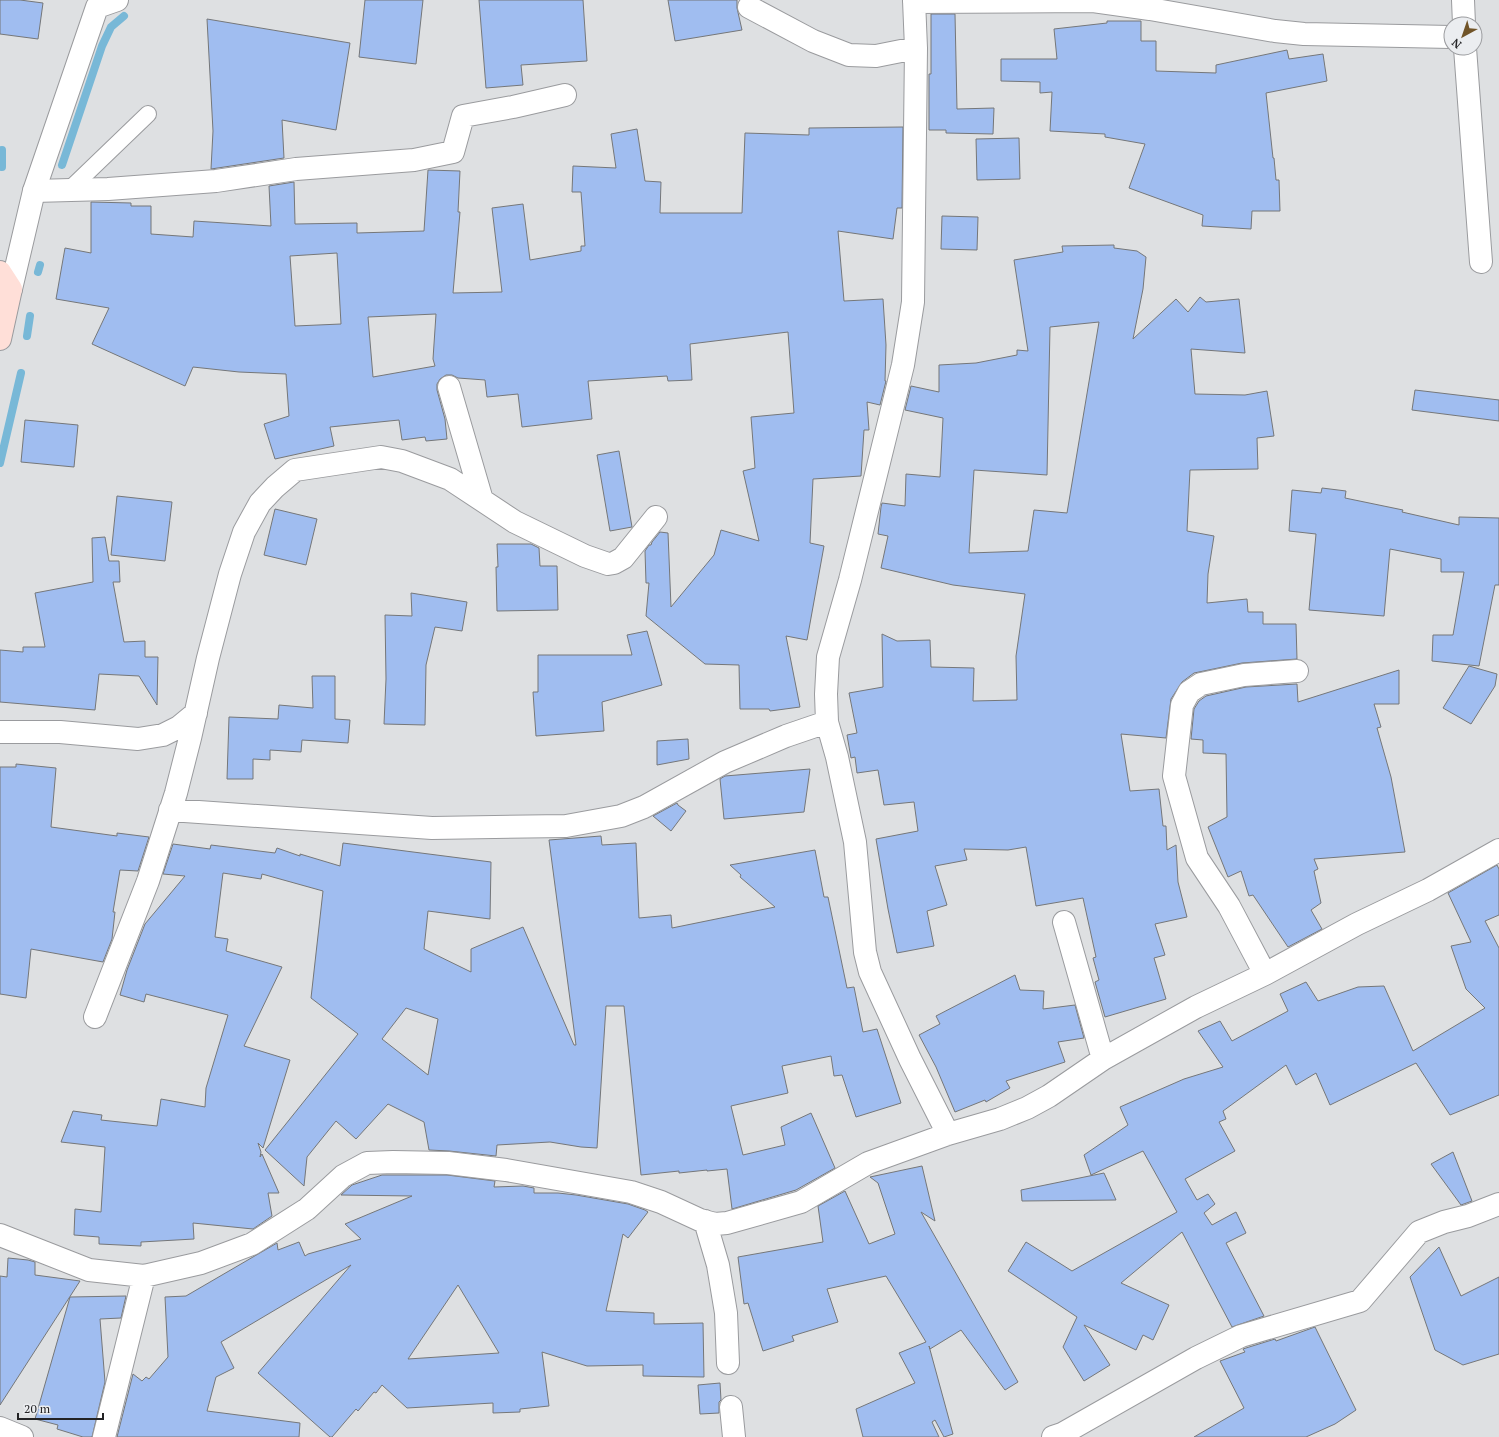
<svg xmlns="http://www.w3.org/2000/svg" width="1499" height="1437" font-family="'PT Serif',serif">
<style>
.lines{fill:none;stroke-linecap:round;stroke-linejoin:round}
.stream{stroke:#78b8d7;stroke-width:8}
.building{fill:#a0bdf0;stroke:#757779;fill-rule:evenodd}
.service-casing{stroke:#9a9b9e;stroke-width:18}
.minor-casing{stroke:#9a9b9e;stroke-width:24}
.tertiary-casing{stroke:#9a9b9e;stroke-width:24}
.secondary-casing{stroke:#9a9b9e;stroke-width:24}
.service{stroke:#fff;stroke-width:16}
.minor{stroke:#fff;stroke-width:22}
.tertiary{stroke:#fff;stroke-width:22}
.secondary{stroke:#ffdfd8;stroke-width:22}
</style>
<rect width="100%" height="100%" fill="#dee0e2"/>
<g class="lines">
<!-- stream -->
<path class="stream" d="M62,165L102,46L111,27L124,16
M2,167V150
M38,272L40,265
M27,336L30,316
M0,463L21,373"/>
</g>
<!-- building -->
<path class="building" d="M0,0H20L43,3L38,39L0,34Z
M365,0H423L416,64L359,57Z
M479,0H583L587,61L521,65L523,85L486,88Z
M668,0H737V8L742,30L675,41Z
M931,14H955L957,109L994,108L993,134L946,133V130H929V74H931Z
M207,19L350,43L336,130L282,120L284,158L211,169L213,131Z
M1107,21H1141V41H1156V71L1216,73V65L1287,50L1289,59L1323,54L1327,81L1266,93L1273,158H1274L1276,180H1279L1280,211H1252L1251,229L1202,226L1203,215L1129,188L1145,144L1105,137V134L1050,131L1052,92L1040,93V82L1001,81V59H1057L1054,29L1107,23Z
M903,127L902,208H897L893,239L838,231L844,301L883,299L886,345L885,381H886L880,405L867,402L869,430H864L861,476L813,479L810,543L824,546L807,640L786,636L800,707L770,711L769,709H740L739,665L705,664L646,616L649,583H646L645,551L649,545H651L652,542L660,532L668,533L671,607L714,555L721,530L759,541L743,471L755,468L751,417L794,413L788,332L690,344L692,380L668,381L667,376L588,381L592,419L522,427L518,394L487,397L485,380L458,378L452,375H446L440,379L437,384V390L445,419L447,439L426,441L425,437L402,440L399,420L330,427L334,446L275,459L264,424L289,416L286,374L239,372L193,367L185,386L92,344L109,308L56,299L65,248L91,253V202L131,203V206H151V234L193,237L194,221L271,226L269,186L294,182L295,224L357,223V233L424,231L428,170L460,171L458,212H460L453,293L502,292L492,208L523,204L530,260L581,251V246H585L581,192H572L573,166L616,168L611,134L637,129L645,181L661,182L660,213H742L745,133L809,135V128ZM337,253L341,324L295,326L290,256ZM436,314L433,359L435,366L373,377L368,317Z
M1019,138L1020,179L977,180L976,139Z
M942,216L978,217L977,250L941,249Z
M1114,245V248L1137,251L1146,257L1143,289L1133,339L1176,299L1188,312L1200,297L1206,302L1239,299L1245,353L1191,349L1195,394L1245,395L1267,391L1274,436L1257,438L1258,469L1190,470L1187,531L1214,536L1208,574L1207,603L1247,599L1248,612H1263V624H1296L1297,659L1242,663L1194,673L1182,682L1171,699L1166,738L1121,734L1130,791L1159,789L1163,826H1166L1167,850L1176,845L1178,882L1187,917L1155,924L1165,955L1154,958L1166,999L1105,1017L1095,982L1099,980L1093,958L1096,957L1083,898L1036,906L1026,847L1008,850L964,849L967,860L935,866L947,905L927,911L934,946L897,953L888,909L876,839L918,831L914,802L884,805L878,770L857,773L855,757L851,758L847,735L857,733L849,693L883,687L882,634L897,641L930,640L931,667L974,668L973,701L1017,700L1016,656L1025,594L953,585L881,568L888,536L878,534L881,507L882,503L905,506L906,474L940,477L943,418L905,410L911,386L939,392V365L976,363L1017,355V350L1028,351L1014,260L1063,252L1062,246ZM1099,322L1067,513L1034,510L1028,551L969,553L974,470L1047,475L1050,327Z
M1415,390L1499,400V421L1412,410Z
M25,420L78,425L74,467L21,462Z
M619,451L632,527L610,531L597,455Z
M1322,488L1346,491L1345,498L1403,510L1402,512L1459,525V517L1499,518V585H1495L1479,666L1432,661L1433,635H1453L1464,572H1441V559L1390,549L1384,616L1309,610L1316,534L1289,531L1292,490L1321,493Z
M117,496L172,502L165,561L111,555Z
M275,509L317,519L306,565L264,555Z
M105,537L109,561H119L120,582H113L124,642L145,641V657H158L157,705L139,676L99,674L95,710L0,702V650L23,652V647H45L35,593L93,582L92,538Z
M497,544H531L539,548L540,566H557L558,610L497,611L496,567H498Z
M411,593L467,602L462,631L435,627L426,665L425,725L384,724L386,679L385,615L412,616Z
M647,631L662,685L602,702L604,731L536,736L533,692H538V655H632L627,635Z
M1469,666L1497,674L1495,686L1471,724L1443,708Z
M1399,670V704H1374L1381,727L1377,728L1391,777L1405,852L1314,859L1318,869L1314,871L1321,903L1311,910L1322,929L1288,947L1253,895L1249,896L1241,871L1228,877L1208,827L1227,817L1226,754L1203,753V740L1191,739L1194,709L1199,701L1206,696L1246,687L1297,684L1298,702Z
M312,676H335V719L350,720L348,743L302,740L301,752L270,750V760L253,759V779H227L229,717L278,719L279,705L313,708Z
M688,739L689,759L657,765V741Z
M16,764L56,768L51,827L117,836V833L149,837L138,871L120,870L113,912H115L112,939L103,962L31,949L26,998L0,994V767H16Z
M810,769L804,812L724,819L720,779L725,776Z
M677,803L678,805L686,811L671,831L653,816Z
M601,836L602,845L636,843L639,918L671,915L672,928L775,907L740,877L741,875L730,865L815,850L824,897H828L847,988L854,987L863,1032L877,1029L901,1103L856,1117L842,1075L834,1076L831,1056L782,1066L788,1093L731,1106L743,1155L785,1145L781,1127L811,1113L835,1168L796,1190L732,1209L727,1169L707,1171V1170L679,1173V1171L641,1175L624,1006H606L597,1148L581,1147L550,1142L497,1145L496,1156L449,1151L429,1150L424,1122L388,1104L356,1139L336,1121L307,1157L304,1186L265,1150L358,1034L311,998L323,891L262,874L261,879L223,873L215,937L228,939L226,951L282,967L244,1046L290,1060L263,1148L258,1143L261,1152L260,1157L262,1154L279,1193H268L272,1216L253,1229L193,1223L194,1239L141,1242V1246L99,1244V1237L74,1235L75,1209L101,1212L105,1147L61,1142L73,1111L102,1115L101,1120L157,1126L161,1099L205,1107L206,1088L228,1015L146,994L144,1002L120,995L127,970L145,924L185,876L163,874L173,844L210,849L211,845L275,853L277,848L300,856V854L340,866L343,843L491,862L490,919L428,911L424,949L471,972V949L523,927L574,1045H576L549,840ZM406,1008L438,1019L428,1075L382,1039Z
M1497,865L1499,869V915L1485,921L1499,948V1095L1450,1115L1416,1063L1330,1105L1316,1073L1296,1085L1286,1065L1223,1111L1226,1119L1219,1122L1235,1151L1185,1179L1197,1200L1208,1194L1215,1204L1204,1213L1212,1225L1236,1212L1246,1233L1226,1243L1264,1316L1232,1327L1182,1232L1121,1283L1169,1305L1153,1340L1143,1335L1136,1350L1084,1325L1110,1365L1084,1381L1063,1347L1077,1317L1008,1271L1026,1242L1072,1271L1177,1212L1143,1151L1091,1175L1084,1155L1128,1125L1120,1107L1184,1079L1223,1067L1198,1031L1220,1021L1232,1041L1288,1011L1280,994L1306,982L1318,1001L1358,987L1384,986L1413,1051L1485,1008L1466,989L1451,946L1471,942L1448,893Z
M1015,975L1020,990L1044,991L1043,1009L1075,1005L1084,1038L1058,1042L1065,1062L1006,1081L1010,1088L986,1102L985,1100L955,1112L936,1067L919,1035L940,1024L936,1016Z
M1453,1152L1472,1201L1461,1205L1431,1164Z
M922,1166L935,1221L921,1212L1018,1382L1005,1390L961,1330L930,1349L929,1346L953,1434L944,1437L935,1420L932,1422L939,1437H863L856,1409L915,1383L899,1353L926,1342L886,1276L827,1289L838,1322L792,1336L794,1341L763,1351L748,1303L744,1304L738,1257L823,1242L818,1206L845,1191L869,1244L895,1234L878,1183L870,1177Z
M1104,1173L1116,1200L1022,1201L1021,1190Z
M382,1175H447L495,1181L494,1187L523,1186L534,1188V1193H558L576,1195L628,1204L645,1210L648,1212L628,1238L623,1234L606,1311L654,1313V1324L703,1323L704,1377L643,1376V1365L587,1366L542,1352L549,1406L520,1409V1412L493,1413V1403L407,1408L382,1385L376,1393L374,1392L358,1411L356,1409L332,1437H330L258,1373L351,1265L221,1342L234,1368L216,1377L207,1411L300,1423L299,1437H117L133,1374L142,1381L146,1377L149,1379L168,1357L165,1297L186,1296L277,1243L278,1250L299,1242L305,1256L308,1254L361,1239L345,1224L412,1196L341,1195L352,1185ZM458,1285L499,1353L408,1359Z
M1439,1247L1461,1296L1499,1277V1354L1463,1365L1435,1350L1410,1277Z
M8,1258L28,1260L35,1262V1275L80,1281L0,1405V1276L7,1277Z
M126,1296L121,1318L100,1319L105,1382L92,1437H83L57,1429L58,1425L35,1419L70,1297Z
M1315,1327L1356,1410L1335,1424L1306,1437H1194L1244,1408L1220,1361L1245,1352L1243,1349L1246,1348L1275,1339L1276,1341Z
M720,1383L721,1400L719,1402V1413L700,1414L698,1385Z"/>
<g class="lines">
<!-- service casing -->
<g class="service-casing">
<path id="service" d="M69,190L148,114"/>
</g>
<!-- minor casing -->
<g class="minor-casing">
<path id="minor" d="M914,0L916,48L913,302L903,365L850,580L828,657L826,694L827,722L837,757L855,842L865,952L870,972L910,1059L948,1134
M1463,0L1464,24
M914,2L1093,1L1150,9L1275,31L1304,34L1451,37
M749,7L813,41L849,55L876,56L916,48
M1465,48L1481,262
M34,191L108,189L216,181L296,169L414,160L453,152L463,116L513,107L565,95
M449,387L482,500
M0,732H60L138,739L163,735L179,727L196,713
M170,810L432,828L566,826L621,816L644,807L725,762L786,736L827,722
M1064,922L1103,1059
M1265,974L1229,906L1197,858L1174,776L1182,705L1189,692L1201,684L1244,675L1297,671
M95,1017L148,881L176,793L190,738L208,658L230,574L244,532L260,503L275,487L295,470L381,457L402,461L450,479L515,522L585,556L608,564L614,563L623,558L656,517
M705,1221L718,1265L726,1313L728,1363
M0,1235L89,1270L144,1276L201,1263L252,1244L307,1209L343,1176L367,1163L393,1162L448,1163L506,1170L631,1192L661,1202L700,1220L715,1224L727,1223L801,1202L868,1163L948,1134L1000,1119L1027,1108L1049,1096L1103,1059L1196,1007L1265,974L1357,924L1428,890L1499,850
M731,1407L734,1437
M0,1428L22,1437
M104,1437L144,1276
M1053,1437L1062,1434L1196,1358L1241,1336L1360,1301L1419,1232L1444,1222L1468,1216L1499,1204"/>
</g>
<!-- tertiary casing -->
<g class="tertiary-casing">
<path id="tertiary" d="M11,289L34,191L97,7L117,0"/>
</g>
<!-- secondary casing -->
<g class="secondary-casing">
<path id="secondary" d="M0,272L11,289L0,339"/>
</g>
<!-- service -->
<use href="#service" class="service"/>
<!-- minor -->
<use href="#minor" class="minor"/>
<!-- tertiary -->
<use href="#tertiary" class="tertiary"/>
<!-- secondary -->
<use href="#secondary" class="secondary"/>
</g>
<!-- north arrow -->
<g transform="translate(1463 36) rotate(220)"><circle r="19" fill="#ebedf0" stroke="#9b9c9f"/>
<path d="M0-3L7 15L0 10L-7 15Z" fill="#715428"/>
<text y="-6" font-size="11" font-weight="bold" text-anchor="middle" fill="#232325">N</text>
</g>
<!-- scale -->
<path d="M18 1413v6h85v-6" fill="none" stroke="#232325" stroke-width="2"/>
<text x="24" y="1413" font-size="12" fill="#232325" stroke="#ebedf0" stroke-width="3" paint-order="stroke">20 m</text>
</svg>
